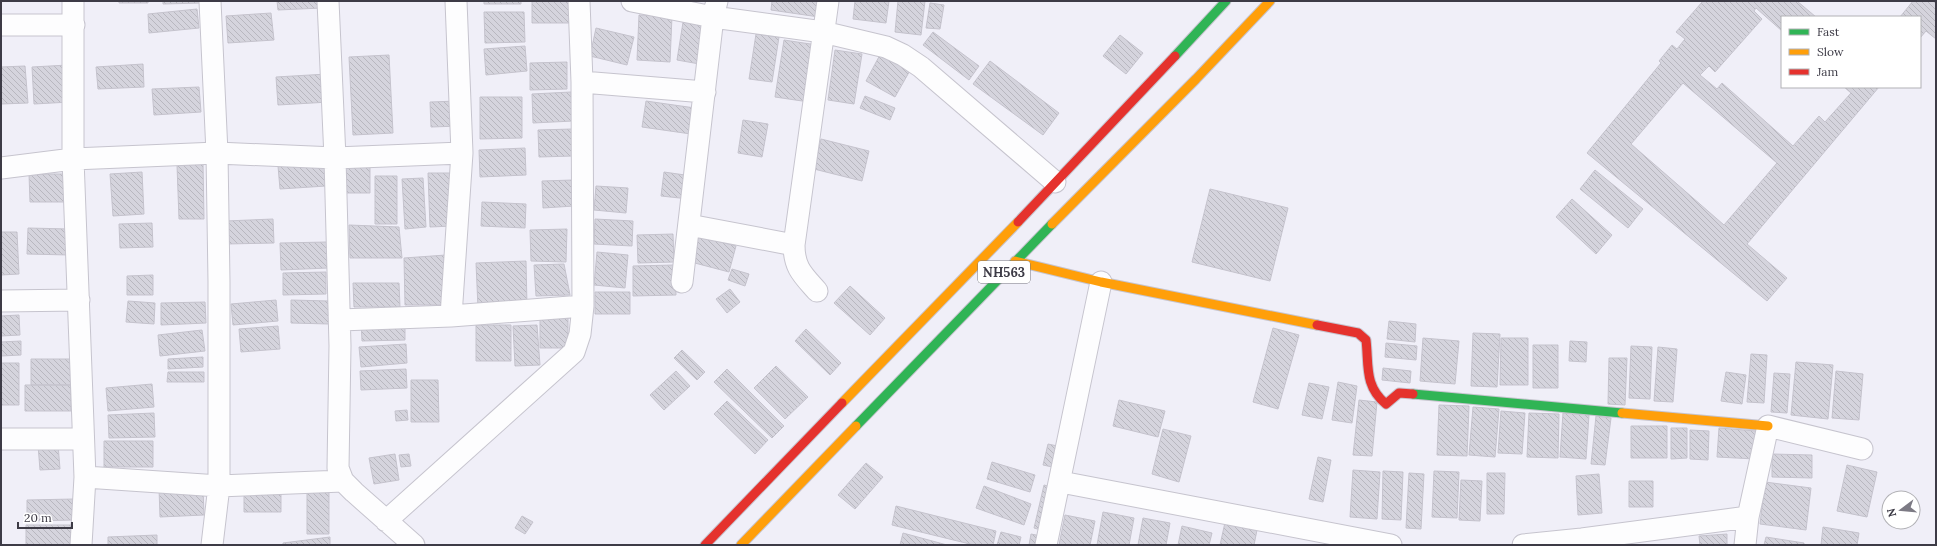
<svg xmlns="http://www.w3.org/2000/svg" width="1937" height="546" font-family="Lora,serif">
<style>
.building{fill:url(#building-back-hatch);stroke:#c5c3cd;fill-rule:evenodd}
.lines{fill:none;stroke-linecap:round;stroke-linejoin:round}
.street-casing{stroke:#c6c4ce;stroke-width:23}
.fast-casing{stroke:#c6c4ce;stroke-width:11}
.slow-casing{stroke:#c6c4ce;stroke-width:11}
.jam-casing{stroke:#c6c4ce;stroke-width:11}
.street{stroke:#fdfdfe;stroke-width:21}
.fast{stroke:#30b455;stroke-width:9}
.slow{stroke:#ff9f0a;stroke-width:9}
.jam{stroke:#e5322d;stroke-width:9}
.labels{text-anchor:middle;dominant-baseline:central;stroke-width:3;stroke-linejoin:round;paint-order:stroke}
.shield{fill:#fff;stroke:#77767e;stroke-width:1}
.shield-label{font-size:13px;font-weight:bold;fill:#3d3b46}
</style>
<defs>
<pattern id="building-back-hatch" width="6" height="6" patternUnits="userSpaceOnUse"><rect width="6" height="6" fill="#d5d4dd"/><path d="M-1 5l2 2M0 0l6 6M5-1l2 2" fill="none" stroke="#b8b7bf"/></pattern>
</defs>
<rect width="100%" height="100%" fill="#f0eff8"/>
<!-- building -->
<path class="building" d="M119,1H148V3H119Z
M163,1H202V3L163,4Z
M277,1H322V8L278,10Z
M484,1H521V4H484Z
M532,1H572L573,23H532Z
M772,1H822L819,17L771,10Z
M855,1H889L886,23L853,19Z
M898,1H925L921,35L895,32Z
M1703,1H1797L1816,17H1782V31L1756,8L1754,11L1762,19L1715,72L1709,66L1700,75L1717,89L1722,83L1793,146L1819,116L1825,122L1851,93L1844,87H1879L1747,244L1787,278L1767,301L1587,153L1661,63L1659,61L1672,45L1677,49L1685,39L1676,32ZM1683,83L1777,163L1724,225L1631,144Z
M1913,1H1936V39L1926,31L1920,38V17H1900Z
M930,3L944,5L940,29L926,28Z
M197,9L199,28L149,33L148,14Z
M484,12H524L525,42L485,43Z
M271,13L274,40L228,43L226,16Z
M639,15L672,16L670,62L637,60Z
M684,16L712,21L705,65L677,60Z
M596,28L634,37L627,65L590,56Z
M933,32L979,66L969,80L923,45Z
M756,34L779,37L772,82L749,79Z
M1120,35L1143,53L1126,74L1103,56Z
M784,40L817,45L809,102L775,97Z
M525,46L527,71L486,75L484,49Z
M835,50L862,54L854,104L828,100Z
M882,51L912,67L895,97L866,81Z
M389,55L393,133L353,135L349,57Z
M990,61L1059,113L1043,135L973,84Z
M567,62V89L530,90V63Z
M143,64L144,87L98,89L96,67Z
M68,65L70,102L34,104L32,67Z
M25,66L28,103L1,104V67Z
M327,74L329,102L278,105L276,77Z
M199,87L201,112L154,115L152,89Z
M571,92L573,121L533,123L532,94Z
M865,96L895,108L890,120L860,108Z
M480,97H522V138L480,139Z
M458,101L460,126L431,127L430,102Z
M646,101L695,108L691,134L642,127Z
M743,120L768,124L762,157L738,153Z
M572,129L573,156L539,157L538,130Z
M821,139L869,151L862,181L814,169Z
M525,148L526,175L480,177L479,150Z
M203,164L204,219H179L177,165Z
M325,164L326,186L280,189L278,166Z
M370,166V193H346L345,167Z
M1595,170L1643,209L1628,228L1580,189Z
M142,172L144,214L113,216L110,174Z
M664,172L692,176L689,199L661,196Z
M428,173H452L453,226L430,227Z
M29,174H70V202H30Z
M375,176H397V224H375Z
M423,178L426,227L405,229L402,179Z
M573,180L574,206L543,208L542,181Z
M596,186L628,188L626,213L594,210Z
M1210,189L1288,208L1270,281L1192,262Z
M1572,199L1612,235L1596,254L1556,217Z
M482,202L526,204L525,228L481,226Z
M273,219L274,243L227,244L226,221Z
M595,219L633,221L632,246L594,244Z
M152,223L153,247L120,248L119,224Z
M349,225L399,227L402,258H350Z
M28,228L69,229V255L27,254Z
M567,229L566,262L531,261L530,230Z
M1,232H17L19,274L1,275Z
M673,234L674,262L638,263L637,235Z
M698,236L736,246L729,272L691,262Z
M327,242L328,268L281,270L280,243Z
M597,252L628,255L625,288L594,285Z
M446,255L447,305H405L404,258Z
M526,261L527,306L478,308L476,263Z
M564,264L570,295L536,296L534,265Z
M675,265L676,295L633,296V266Z
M732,269L749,274L745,286L728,280Z
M326,272V294L283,295V273Z
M153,275V295H127V276Z
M353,283H399L400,307H354Z
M850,286L885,318L870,335L834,303Z
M730,289L740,302L727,313L716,299Z
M595,292H630V314H595Z
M276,300L278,321L233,325L231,304Z
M291,300L329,301V324L291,323Z
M128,301L155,303L154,324L126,322Z
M205,302L206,323L161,325V303Z
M540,313H568V348H540Z
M19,315L20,335L1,336V316Z
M405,320V340L362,341L361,321Z
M1389,321L1416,324L1415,342L1387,339Z
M476,325H511V361H476Z
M537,325L540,365L515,366L513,326Z
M278,326L280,349L241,352L239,329Z
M1273,328L1299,335L1278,409L1253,402Z
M806,329L841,363L830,375L795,341Z
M202,330L205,351L160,356L158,335Z
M1473,333L1500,334L1497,387L1471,386Z
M1423,338L1459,341L1455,384L1420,381Z
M1501,338H1528V385H1500Z
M21,341V355L1,356V342Z
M1570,341L1587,342L1586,362L1569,361Z
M1386,343L1417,346L1416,360L1385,357Z
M406,344L407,363L361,367L359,347Z
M1533,345H1558V388H1533Z
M1631,346L1652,347L1650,399L1629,398Z
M1658,347L1677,349L1673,402L1654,401Z
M682,350L705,372L697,380L674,358Z
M1751,354L1767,355L1764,403L1747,402Z
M203,357V367L168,369V359Z
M1609,358H1627L1625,405L1608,404Z
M31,359H76V385H31Z
M1796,362L1833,365L1828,419L1791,415Z
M1,363H19V405H1Z
M776,366L808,397L785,419L754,388Z
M1383,368L1411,371L1410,383L1382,380Z
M406,369L407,388L361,390L360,371Z
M727,369L784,426L772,438L714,382Z
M676,371L690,386L664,410L650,395Z
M1836,371L1863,374L1859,420L1832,418Z
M168,372H204V382H167Z
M1726,372L1746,375L1742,404L1721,401Z
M1774,373L1790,374L1787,413L1771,412Z
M411,380H438L439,422H411Z
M1338,382L1357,386L1352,423L1332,420Z
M1309,383L1329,387L1322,419L1302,415Z
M152,384L154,407L108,411L106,388Z
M25,385H71V411H25Z
M1119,400L1165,411L1158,437L1113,426Z
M1359,400L1377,402L1372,456L1353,455Z
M727,401L768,440L755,454L714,414Z
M1439,405L1469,406L1467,456L1437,455Z
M1473,407L1499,409L1495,457L1469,455Z
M407,410L408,420L396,421L395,411Z
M1501,411L1525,413L1522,454L1498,453Z
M154,413L155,437L109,438L108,415Z
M1529,413L1559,414L1558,458L1527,457Z
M1563,413L1589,415L1586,459L1560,457Z
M1596,416L1611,418L1605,465L1591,464Z
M1631,426H1667V458H1631Z
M1671,428H1687V458L1671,459Z
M1719,428L1756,431L1755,459L1717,457Z
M1163,429L1191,436L1179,482L1152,474Z
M1690,430L1709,431L1708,460L1690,459Z
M104,441H153V467H104Z
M58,444L60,469L40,470L38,445Z
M1048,444L1062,447L1057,468L1043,465Z
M395,454L399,480L374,484L369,458Z
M409,454L411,466L401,467L399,455Z
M1772,454L1812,455V478L1772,477Z
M1318,457L1331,460L1323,502L1309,499Z
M992,462L1035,475L1030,492L987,479Z
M866,463L883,477L855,509L838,495Z
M1847,465L1877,472L1867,517L1837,511Z
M1353,470L1380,472L1377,519L1350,517Z
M1383,471L1403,472L1401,520L1382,519Z
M1434,471L1459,472L1457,518L1432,517Z
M1409,473L1424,474L1421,529L1406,528Z
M1487,473H1505L1504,514H1487Z
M1599,474L1602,513L1578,515L1576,476Z
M1461,480L1482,481L1480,521L1459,520Z
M1629,481H1653V507H1629Z
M1765,482L1811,488L1806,530L1760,524Z
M1044,485L1051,487L1041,530L1034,528Z
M984,486L1031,504L1024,525L976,508Z
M203,487L204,515L160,517L159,488Z
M307,487H329V534H307Z
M244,493L281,494V512H244Z
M74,499L75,520L27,521V500Z
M896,506L996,531L993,545H974L892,525Z
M1103,512L1134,518L1129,545H1097Z
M1065,515L1095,521L1090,545H1059Z
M522,516L533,522L525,534L515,528Z
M1143,518L1170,523L1166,545H1138Z
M1226,518L1258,525L1254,545H1220Z
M26,525H74L75,545H26Z
M1182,526L1212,533L1209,545H1178Z
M1823,527L1859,533L1857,545H1821Z
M1001,532L1021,537L1019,545H997Z
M903,533L947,545H900Z
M1031,534L1041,536L1039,545H1029Z
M1727,534V545H1700L1699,536Z
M157,535V545H108V537Z
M330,537V545H283V543Z
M1766,537L1804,543V545H1764Z"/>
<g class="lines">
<!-- street casing -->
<g class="street-casing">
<path id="street" d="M73,1V159L85,477L81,545
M210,1L217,153L219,282V486L212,545
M328,1L335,158L340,346L338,468L343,481L354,492L414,545
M632,1L713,17L823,32L886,47L903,55L921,67L1055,182
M1,25H74
M582,82L705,92
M1,168L73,159L217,153L335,158L462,153
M689,225L794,245
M682,282L713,17L717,1
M817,291C803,275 794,268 794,245L828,1
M1,301L79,300
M451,316L462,153L456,1
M340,320L451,316L583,306
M1,439H83
M85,477L219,486L343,481
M1061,482L1391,545
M386,521L574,352L580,334L583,306L582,82L579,1
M1046,545L1101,282
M1523,545L1582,539L1748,517
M1745,545L1748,517L1768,426L1862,449"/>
</g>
<!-- fast casing -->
<g class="fast-casing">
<path id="fast" d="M1175,56L1226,1
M1413,394L1622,413
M856,426L1052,224"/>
</g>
<!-- slow casing -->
<g class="slow-casing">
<path id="slow" d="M1052,224L1196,79L1270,1
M1015,261L1101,282L1317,325
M842,403L1018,222
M1622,413L1768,426
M741,545L856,426"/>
</g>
<!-- jam casing -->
<g class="jam-casing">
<path id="jam" d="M1018,222L1175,56
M1317,325L1358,333L1366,340C1369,365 1364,386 1386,404L1399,393L1413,394
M705,545L842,403"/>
</g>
<!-- street -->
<use href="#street" class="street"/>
<!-- fast -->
<use href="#fast" class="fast"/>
<!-- slow -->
<use href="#slow" class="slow"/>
<!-- jam -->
<use href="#jam" class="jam"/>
</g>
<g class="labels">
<!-- shield labels -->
<rect class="shield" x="978" y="261" width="52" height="22" rx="3"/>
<g class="shield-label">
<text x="1004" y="272">NH563</text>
</g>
</g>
<!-- border -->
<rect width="1937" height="546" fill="none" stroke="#3d3b46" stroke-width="4"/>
<!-- legend -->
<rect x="1781" y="16" width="140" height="72" fill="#ffffff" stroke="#b1b1b5"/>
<rect x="1789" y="29" width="20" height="6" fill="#30b455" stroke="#b1b1b5"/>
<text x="1817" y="36" font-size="12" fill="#3d3b46">Fast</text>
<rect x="1789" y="49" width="20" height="6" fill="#ff9f0a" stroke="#b1b1b5"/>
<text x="1817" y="56" font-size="12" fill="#3d3b46">Slow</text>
<rect x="1789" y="69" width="20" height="6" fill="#e5322d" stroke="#b1b1b5"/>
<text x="1817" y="76" font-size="12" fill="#3d3b46">Jam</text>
<!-- north arrow -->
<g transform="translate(1901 510) rotate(254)"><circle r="19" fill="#ffffff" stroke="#b1b1b5"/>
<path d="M0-3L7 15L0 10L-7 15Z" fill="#7c7a84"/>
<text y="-6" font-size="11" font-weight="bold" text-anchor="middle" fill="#3d3b46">N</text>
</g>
<!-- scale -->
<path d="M18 522v6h54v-6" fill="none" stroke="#3d3b46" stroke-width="2"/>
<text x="24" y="522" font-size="12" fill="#3d3b46" stroke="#ffffff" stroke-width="3" paint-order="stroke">20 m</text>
</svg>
